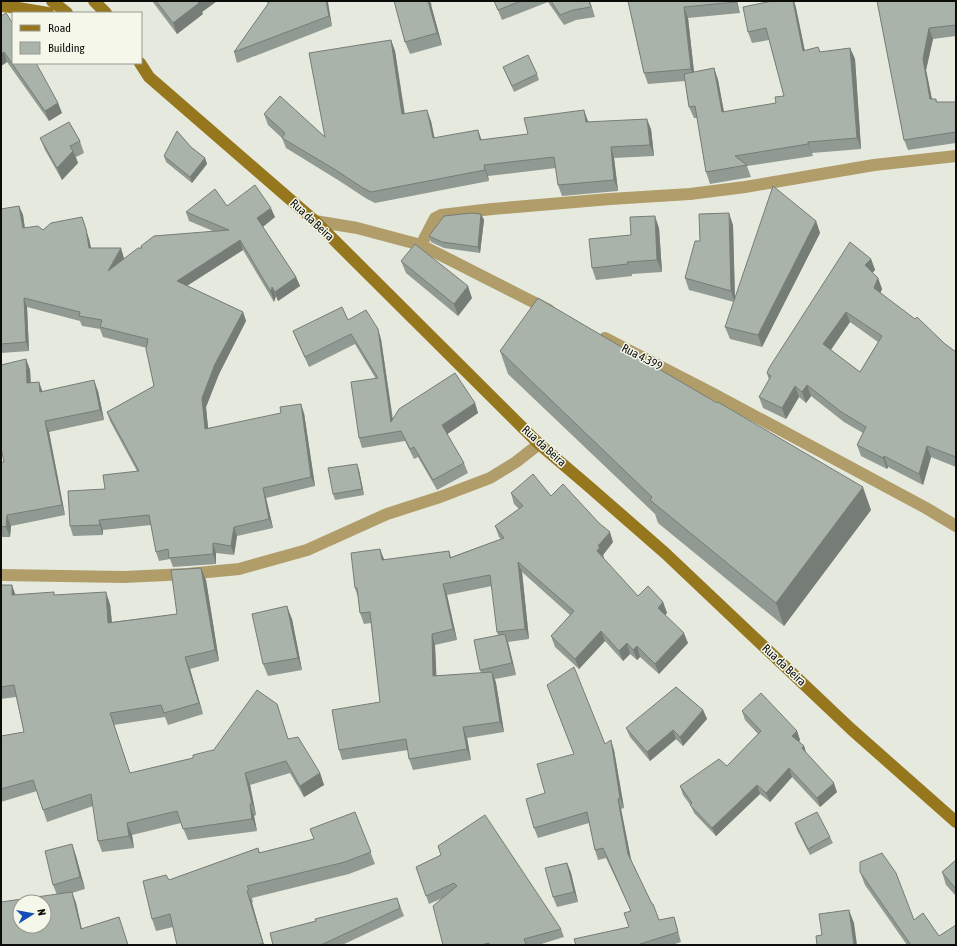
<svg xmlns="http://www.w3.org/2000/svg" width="957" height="946" font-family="'Asap Condensed',sans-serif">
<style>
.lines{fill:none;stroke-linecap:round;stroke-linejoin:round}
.street{stroke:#b19d6a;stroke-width:12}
.secondary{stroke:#96771e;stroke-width:12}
.wall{fill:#919a92;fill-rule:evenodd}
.shaded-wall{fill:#767d77}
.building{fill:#a9b3aa;stroke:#767d77;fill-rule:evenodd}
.labels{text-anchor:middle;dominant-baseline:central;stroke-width:3;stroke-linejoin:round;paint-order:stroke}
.street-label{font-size:12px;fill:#0c0c08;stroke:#f4f7ea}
</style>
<rect width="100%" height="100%" fill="#e6e9dd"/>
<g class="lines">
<!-- street -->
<path class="street" d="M315,221L357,228L421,245L549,310
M421,245L435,218L441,215L492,209L610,199L690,194L745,187L874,165L956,156
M605,338L710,392L926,508L956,526
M1,575L124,577L187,574L239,569L307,550L387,514L440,497L490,478L516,462L539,444"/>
<!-- secondary -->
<path class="secondary" d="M52,1L67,13
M94,1L106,13
M1,6L12,7L48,13
M140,63L149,77L315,221L539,444L586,484L665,553L851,729L956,822"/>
</g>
<!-- wall -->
<path class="wall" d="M152,1H217L202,12L203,14L177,34Z
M265,1H327L332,26L237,63L234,52L269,4Z
M394,1H430L432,5H431L442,45L410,54L405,42Z
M494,1H590L595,17L576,20L564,25L548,2L502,20Z
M628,1H737L740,13L688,18L694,72L714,68L718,80L724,112L776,103L784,96L769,40L752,43L748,32L772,1H794L796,8L805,51L818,47L820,52L850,48L855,59L861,149L812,153L813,156L747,166L751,177L710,184L706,172L697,118H694L689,107L685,81L648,84L644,73Z
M877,1H956V36L933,39L926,70L932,99H936L937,102H956V143L908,150L904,140Z
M1,16L58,103L62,113L49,121L7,62L1,66Z
M391,40L395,51L405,114L431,121L434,138L482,140L528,134L588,121L589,122L651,129L654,156L614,158L618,191L562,196L558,185L556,168L488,176L489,181L375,203L367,199L338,180L286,148L282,138L268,125L264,114L325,137Z
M503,67L537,74L539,80L514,92Z
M40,138L80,141L84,153L76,157L78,163L62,180L45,150Z
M191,147L205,158L207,164L192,183L166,162L164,156Z
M19,206L23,215L25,228L43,230L82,217L89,239L91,248L124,258L123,260L142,248L213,231L189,221L186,212L227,206L275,217L263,227L296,277L300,286L278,301L276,296L274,302L243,250L187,286L243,312L246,321L219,374L206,407L208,428L304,413L315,486L266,498L273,528L237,536L234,555L216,553V564L173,567L170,559L159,561L156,552L151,525L103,530V535L73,536L70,526L105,489L137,471L110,421L107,412L154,386L147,348L103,337L100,329L82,326L80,321L27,307L29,351L1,353V209Z
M481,214L484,220L480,253L444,248L431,242L429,236Z
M816,221L820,233L762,347L730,339L725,327L734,302L689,290L685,278L700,241L733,225L735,297Z
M659,228L662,272L632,274V276L596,280L592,268L631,235Z
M871,259L875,270L872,273L878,278L882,289L880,293L956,352V467L931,457L923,485L888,467L887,469L861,456L857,445L863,433L844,422L811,396L806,403L799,397L786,419L763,408L759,397L769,380L767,373ZM850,322L878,342L860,372L831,350Z
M401,261L472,298L458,316L406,273Z
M348,320L381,339L393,419L475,403L478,413L447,434L464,463L468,473L437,490L418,457L414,459L405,441L362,448L359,438L376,379L355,344L309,367L297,341L293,331Z
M500,351L871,510L784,626L658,523L655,514L508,374Z
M26,359L30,370L31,383L39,382L42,391H98L104,420L49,432L65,515L11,526L10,537H1V462H4Z
M359,470L364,495L335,500L333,494Z
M511,493L551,496L613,542L603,555L604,558L603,559L638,596L663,602L667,613L665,615L688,643L659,674L640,657L637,660L630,654L623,661L605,641L579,669L555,647L551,636L570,615L522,572L529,639L508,642L509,646L516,675L495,679L496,683L504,732L467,738L471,760L413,770L409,759L408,750L342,760L339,750L380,702L371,623L364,624L360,613L358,597L355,588L384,560L449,551L451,557L501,539L499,537L495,526L519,509L514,504ZM492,586L497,632L498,635L480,670L481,673L436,676L435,645L457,640L447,595Z
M206,580L219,661L190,669L203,714L168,725L165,717L114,725L130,773L193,758L213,751L277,704L288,739L320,773L324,785L304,797L290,773L250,785L256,815L254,816L257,831L188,840L181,823L132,835L134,848L102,852L98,841L93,806L47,822L37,791L1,802V736L24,732L16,697L1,699V585L15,595H55L110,604L112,622L177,614Z
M292,619L302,670L268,676L263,664Z
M547,685L605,744L614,750L624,808L621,809L631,860L659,920L674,917L677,927L681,942L672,945H576L629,927L631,911L606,858L598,860L595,850L589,823L538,838L534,828L545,793L574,754Z
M703,710L707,719L683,746L676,739L650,761L630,737L626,728Z
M742,711L797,731L800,740L799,742L804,746L806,753L837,792L820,807L792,777L770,802L760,794L716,836L694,813L691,806L683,795L680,786L727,766L758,734L745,720Z
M355,812L375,864L349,874L252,898L253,902L252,903L264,945H177L173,927L156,931L152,919L169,880L258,848L260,853L314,839Z
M795,823L830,837L833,843L810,855L797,830Z
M72,844L76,856L85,889L72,893L76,903L82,929L119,917L128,945H1L57,895L53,885Z
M441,855L561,929L564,937L538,945H443V898L429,904L416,867Z
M956,860V896L946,885L942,872Z
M567,863L571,873L578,902L557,907L553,897Z
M860,872L914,920L939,936L956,945H907L865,885Z
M397,898L404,916L342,945H273L316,921Z"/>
<!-- shaded-wall -->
<path class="shaded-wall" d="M199,1H217L202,12L203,14L177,34L173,23Z
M326,1H327L328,2L332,26L329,16Z
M428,1H429L431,5L442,45L437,33Z
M736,1H737L740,13Z
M793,1H794L796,8L807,62L803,51Z
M684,7L688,18L695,81L691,69Z
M929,28L933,39L926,70L934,110L930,99L923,59Z
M391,40L395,51L406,125L402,114Z
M850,48L855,59L861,149L857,138Z
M4,52L7,62L1,66V54Z
M714,68L718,80L726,123L722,112Z
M58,103L62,113L49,121L45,111Z
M427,110L431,121L437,149L433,138Z
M584,110L588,121L590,133L586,122Z
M647,119L651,129L654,156L650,145Z
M478,130L482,141L480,140Z
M808,142L812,153L813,156L808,144Z
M611,147L614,158L618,191L614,180Z
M73,151L78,163L62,180L57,168Z
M205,158L207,164L192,183L190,177Z
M484,165L488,176L489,181L485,170Z
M19,206L23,215L26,238L23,228Z
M271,208L275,217L261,228L257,218Z
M729,213L733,225L735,303L731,291Z
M481,214L484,220L480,253L478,247Z
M655,216L659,228L662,272L657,260Z
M82,217L89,239L93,257L89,248Z
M816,221L820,233L762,347L758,335Z
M240,240L243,250L180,290L177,281Z
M121,248L124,258L111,281L108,271Z
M871,259L875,270L869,276L865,265Z
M296,277L300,286L278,301L275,292Z
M878,278L882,289L878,299L874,288Z
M468,286L472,298L458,316L454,304Z
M272,287L276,296L274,302L271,292Z
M24,298L27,307L29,351L26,342Z
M243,312L246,321L219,374L206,407L209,438L205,429L202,398L215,364Z
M846,312L850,322L827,355L823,344Z
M378,329L381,339L394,431L391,422Z
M26,359L30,370L31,394L27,383Z
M94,380L98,391L104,420L100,410Z
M39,382L43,393L40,392Z
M807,385L811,396L806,403L802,392Z
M795,386L799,397L786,419L782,408Z
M475,403L478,413L446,435L442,425Z
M301,404L304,413L315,486L311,477Z
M45,421L49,432L65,515L62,505Z
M927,446L931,457L923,485L919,474Z
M884,456L888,467L887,469L883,458Z
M357,464L359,470L364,495L362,489Z
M863,487L871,510L784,626L776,603Z
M263,488L266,498L273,528L269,519Z
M7,515L11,526L10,537L6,527Z
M99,520L103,530V535L100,525Z
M234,527L237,536L234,555L231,546Z
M610,532L613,542L603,555L604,558L601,562L597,551L598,546Z
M213,543L216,553V564L213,554Z
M380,549L384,559L385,571L382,560Z
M518,562L522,572L529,639L525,629Z
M201,568L206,580L219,661L215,650Z
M443,584L447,595L457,640L453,629Z
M12,585L16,596L12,595Z
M106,592L110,604L113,634L108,623Z
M663,602L667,613L662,618L658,608Z
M287,606L292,619L302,670L298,658Z
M601,631L605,641L579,669L575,659Z
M684,633L688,643L659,674L655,664Z
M432,634L435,645L437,686L433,676Z
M505,634L509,646L516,675L512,663Z
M627,643L630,654L623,661L619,651Z
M637,646L640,657L637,660L633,650Z
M185,657L190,669L203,714L199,703Z
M492,672L496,683L504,732L500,722Z
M703,710L707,719L683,746L680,737Z
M463,727L467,738L471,760L467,749Z
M673,730L676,739L650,761L647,752Z
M797,731L800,740L796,745L792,736Z
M611,740L614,750L624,808L620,798Z
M804,746L807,755L802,748Z
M789,768L792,777L770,802L766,793Z
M245,773L250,785L256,815L252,803Z
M320,773L324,785L304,797L300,786Z
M834,783L837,792L820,807L817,798Z
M757,785L760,794L716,836L712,828Z
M618,799L621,809L632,864L628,854Z
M250,804L254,816L257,831L252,819Z
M127,823L132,835L134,848L129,836Z
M72,844L76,856L85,889L80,877Z
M567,863L571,873L578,902L574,892Z
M247,891L252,903L264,945H263V943Z
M72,892L76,903L84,940L81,929Z
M849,910L854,923L857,945H854Z"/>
<!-- building -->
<path class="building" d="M156,1H199L198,2L199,3L173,23Z
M270,1H326L329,16L234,52Z
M394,1H428L437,33L405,42Z
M494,1H521L498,10Z
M551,1H589L591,7L573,10L560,15Z
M628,1H736V2L684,7L691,69L644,73Z
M772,1H793L803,51L818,47L820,52L850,48L857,138L808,142V144L735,156L747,165L706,172L695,106L689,107L684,74L714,68L722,112L776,103L775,97L784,96L766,28L748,32L743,7Z
M877,1H956V25L929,28L923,59L930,99H936V102H956V132L904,140Z
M6,13L13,24V63H36L58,103L45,111L4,52L1,54V16Z
M391,40L402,114L427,110L433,138L478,130L480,140L528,134L524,118L584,110L586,122L647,119L650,145L611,147L614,180L558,185L554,157L484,165L485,170L371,192L363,188L334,169L282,138L285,133L264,114L280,96L325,137L309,53Z
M528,55L537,74L512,86L503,67Z
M69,122L80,141L70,146L73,151L57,168L40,138Z
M177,131L191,147L205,158L190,177L164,156Z
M255,185L271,208L257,218L296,277L275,292L272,287L271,292L240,240L177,281L243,312L215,364L202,398L205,429L281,413L280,407L301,404L311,477L263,488L269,519L234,527L231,546L213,543V554L169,558L168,549L156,552L149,515L99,520L100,525L70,526L68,491L105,489L103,475L139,471L107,412L154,386L146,349L148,339L100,327L102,320L79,316L80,312L24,298L26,342L1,344V209L19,206L23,228L38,226L43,230L51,223L82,217L86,229L89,248H121L108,271L138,248H142L141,246L154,236L229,230L186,212L215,189L227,206Z
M773,186L816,221L758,335L725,327Z
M471,213L481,214L478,247L442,242L429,236L444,216Z
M729,213L731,291L685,278L695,241H700L699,214Z
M655,216L657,260L627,262L628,264L592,268L589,239L631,235L630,217Z
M850,242L871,259L865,265L878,278L874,288L915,319L917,317L945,344L956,352V457L927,446L919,474L884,456L883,458L857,445L866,427L840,411L807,385L802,392L795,386L782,408L759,397L771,376L767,373L769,368ZM846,312L882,336L860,372L823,344Z
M415,244L468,286L454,304L401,261Z
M538,298L717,403L718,402L863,487L776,603L650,500L652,497L500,351Z
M342,307L348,320L366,310L378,329L391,422L399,409L455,373L475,403L442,425L464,463L433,480L414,447L410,449L401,431L359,438L351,382L378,378L351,334L305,357L293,331Z
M26,359L27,383L39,382L40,392L94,380L100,410L45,421L62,505L7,515L6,527L1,526V462H4L1,448V365Z
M357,464L362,489L333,494L328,468Z
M533,474L551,496L563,484L599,523L610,532L598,546L600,547L597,551L638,596L648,586L663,602L658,608L684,633L655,664L637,646L633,650L627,643L619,651L601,631L575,659L551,636L574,611L518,562L525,629L497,632L490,575L443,584L453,629L432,634L433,676L492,672L500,722L463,727L467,749L409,759L406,739L339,750L332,710L380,702L370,612L360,613L357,588H355L351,553L380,549L382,560L449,551L450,558L504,538L495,526L523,506L511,493Z
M201,568L215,650L185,657L199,703L164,713L161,705L110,713L130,773L193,758V755L213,750V751L257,690L277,704L288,739L298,737L320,773L300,786L286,761L245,773L252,803L250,804L252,819L183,829L177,811L127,823L129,836L98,841L91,794L43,810L33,780L1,789V736L24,732L14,685L1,687V585H12V595L54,592V595L106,592L108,623L177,614L171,570Z
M287,606L298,658L263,664L252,614Z
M505,634L512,663L480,670L474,640Z
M574,667L605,744L611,740L620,798L618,799L628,854L652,904H653L659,920L674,917L678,932L637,945H576L574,939L629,927L624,913L631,911L603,848L595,850L587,812L534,828L526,799L545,793L537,764L574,754L547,685Z
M676,687L703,710L680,737L673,730L647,752L626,728Z
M761,693L797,731L792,736L804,746L802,748L834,783L817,798L789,768L766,793L757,785L712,828L690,805L692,803L680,786L719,759L727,766L761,731L742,711Z
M355,812L371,852L345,862L247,886L249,890L247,891L263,943L257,945H177L170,914L152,919L143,881L166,875L169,880L258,848L259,853L314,839L310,829Z
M817,812L830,837L808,849L795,823Z
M485,815L561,929L524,939L526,944L522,945H490L489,943L481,945H443L433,906L457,886L454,883L426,896L416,867L441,855L438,846Z
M72,844L80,877L53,885L45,851Z
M882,853L896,873L914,920L923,913L939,936L956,925V945H911L860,872V862Z
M956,860V889L942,872Z
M567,863L574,892L553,897L545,868Z
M72,892L81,929L119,917L128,945H1V902ZM20,902H44V926H20Z
M397,898L400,908L321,945H273L270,933L316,921L315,919Z
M849,910L854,945H817L816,936L822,935L819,914Z"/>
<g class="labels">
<!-- street labels -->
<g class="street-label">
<text transform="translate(312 220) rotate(43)">Rua da Beira</text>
<text transform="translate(642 357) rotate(27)">Rua 4.399</text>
<text transform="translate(544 446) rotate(42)">Rua da Beira</text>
<text transform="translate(784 665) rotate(43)">Rua da Beira</text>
</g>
</g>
<!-- border -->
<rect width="957" height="946" fill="none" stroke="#0c0c08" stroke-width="4"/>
<!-- legend -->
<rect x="12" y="12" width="130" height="52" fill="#f4f7ea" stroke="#979990"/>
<rect x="20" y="25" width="20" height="6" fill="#96771e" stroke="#979990"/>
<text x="48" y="32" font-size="12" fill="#0c0c08">Road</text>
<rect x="20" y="42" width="20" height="12" fill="#a9b3aa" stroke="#979990"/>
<text x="48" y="52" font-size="12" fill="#0c0c08">Building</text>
<!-- north arrow -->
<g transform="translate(32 914) rotate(79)"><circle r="19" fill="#f4f7ea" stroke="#979990"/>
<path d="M0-3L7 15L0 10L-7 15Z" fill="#124cb8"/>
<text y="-6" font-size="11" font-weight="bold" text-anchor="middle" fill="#0c0c08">N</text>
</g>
</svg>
